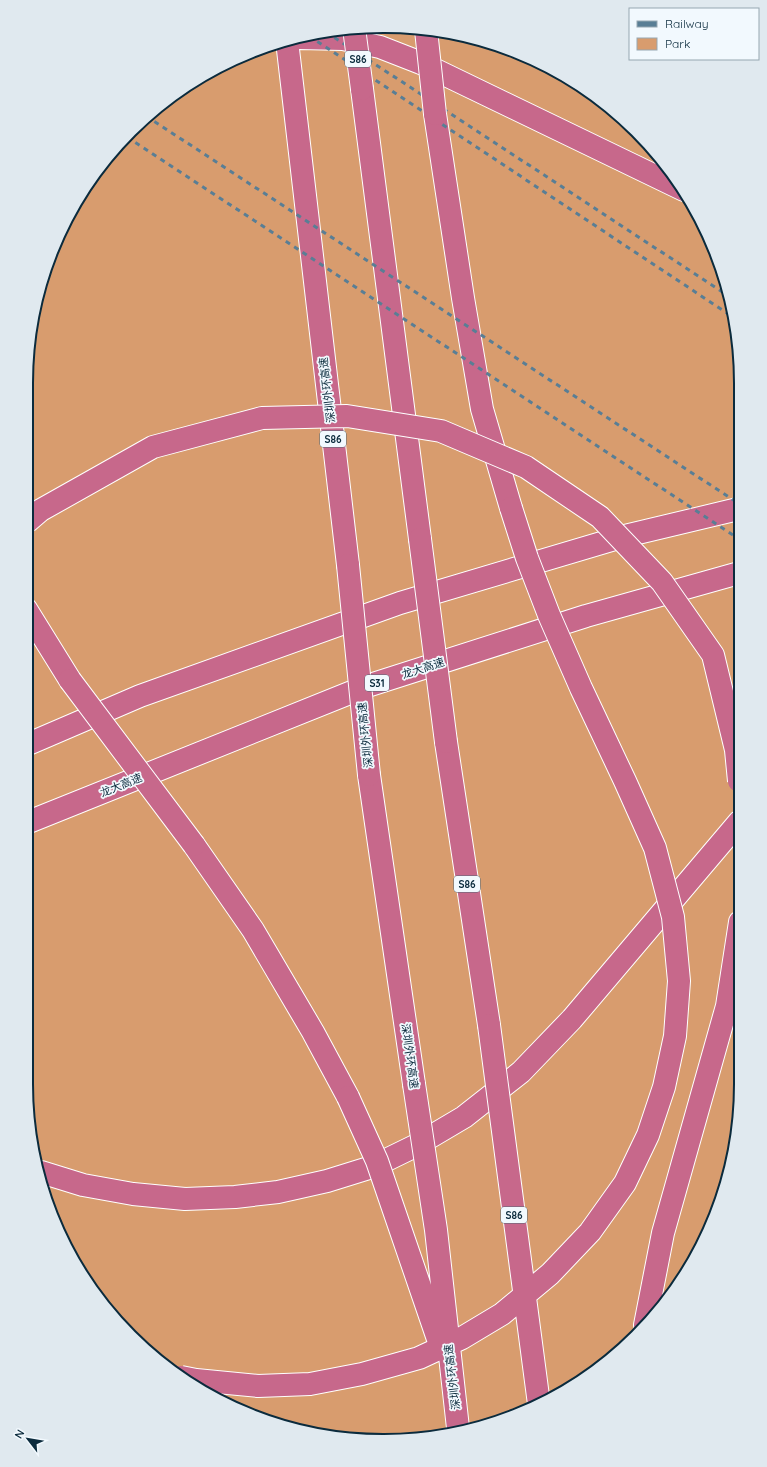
<svg xmlns="http://www.w3.org/2000/svg" width="767" height="1467" font-family="Quicksand,'Noto Sans SC',sans-serif">
<style>
.green{fill:#d89c6e}
.lines{fill:none;stroke-linecap:round;stroke-linejoin:round}
.motorway-casing{stroke:#fff;stroke-width:24}
.motorway{stroke:#c7688b;stroke-width:22}
.rail{stroke:#597e95;stroke-width:3;stroke-dasharray:5 5;stroke-linecap:butt}
.motorway-bridge-casing{stroke:#fff;stroke-width:24;stroke-linecap:butt}
.motorway-bridge{stroke:#c7688b;stroke-width:22}
.labels{text-anchor:middle;dominant-baseline:central;stroke-width:3.5;stroke-linejoin:round;paint-order:stroke}
.shield{fill:#f2f9fe;stroke:#506977;stroke-width:1}
.shield-label{font-size:10px;font-weight:bold;fill:#0b2b3d}
.street-label{font-size:11px;fill:#0b2b3d;stroke:#f2f9fe}
.rim{fill:none;stroke:#0b2b3d;stroke-width:2}
</style>
<rect width="100%" height="100%" fill="#b3defb"/>
<!-- green -->
<path class="green" d="M407,27L476,38L542,63L619,115L681,185L714,247L738,337L740,1107L729,1176L704,1242L636,1336L582,1381L521,1414L407,1440L291,1429L185,1381L100,1301L45,1199L26,1083L27,360L38,291L63,225L100,166L148,115L205,74L269,45L337,29Z"/>
<g class="lines">
<!-- motorway casing -->
<g class="motorway-casing">
<path id="motorway" d="M300,38L343,39L380,47L421,63L684,190
M287,41L348,565
M362,89L420,539
M435,114L463,298L482,409L511,508
M26,609L70,680
M446,742L489,1025
M26,745L140,696L400,603L625,536L738,509
M369,775L414,1084
M26,823L367,686L586,616L739,573
M194,845L253,930L313,1032L348,1097
M41,1172L83,1185L133,1194L185,1199L235,1197L278,1192L327,1181L372,1167L415,1146L464,1117L521,1072L572,1019L739,822
M645,1325L663,1233L727,1006L740,922"/>
</g>
<!-- motorway -->
<use href="#motorway" class="motorway"/>
<!-- rail -->
<path class="rail" d="M326,32L727,295
M309,36L733,317
M146,116L738,503
M127,137L739,539"/>
<!-- motorway-bridge casing -->
<g class="motorway-bridge-casing">
<path id="motorway-bridge" d="M354,28L362,89
M426,30L435,114
M27,522L41,510L153,447L262,418L347,416L441,431L526,467L600,517L662,582L713,655L736,750L739,781
M420,539L446,742
M348,565L369,775
M70,680L194,845
M489,1025L539,1404
M414,1084L436,1230L458,1428
M348,1097L377,1161L439,1342
M181,1377L196,1380L258,1386L310,1384L362,1374L419,1358L462,1338L502,1314L550,1274L590,1232L625,1183L648,1135L664,1087L675,1036L679,981L673,917L655,848L625,781L581,688L549,615L527,558L511,508"/>
</g>
<!-- motorway-bridge -->
<use href="#motorway-bridge" class="motorway-bridge"/>
</g>
<g class="labels">
<!-- shield labels -->
<g class="shield">
<rect x="345" y="51" width="26" height="16" rx="3"/>
<rect x="320" y="431" width="26" height="16" rx="3"/>
<rect x="365" y="675" width="24" height="16" rx="3"/>
<rect x="454" y="876" width="26" height="16" rx="3"/>
<rect x="501" y="1207" width="26" height="16" rx="3"/>
</g>
<g class="shield-label">
<text x="358" y="59">S86</text>
<text x="333" y="439">S86</text>
<text x="377" y="683">S31</text>
<text x="467" y="884">S86</text>
<text x="514" y="1215">S86</text>
</g>
<!-- street labels -->
<g class="street-label">
<text transform="translate(327 390) rotate(-97)">深圳外环高速</text>
<text transform="translate(423 668) rotate(-18)">龙大高速</text>
<text transform="translate(365 735) rotate(-96)">深圳外环高速</text>
<text transform="translate(121 785) rotate(-22)">龙大高速</text>
<text transform="translate(410 1056) rotate(82)">深圳外环高速</text>
<text transform="translate(452 1377) rotate(-97)">深圳外环高速</text>
</g>
</g>
<!-- crop -->
<path d="M0 0H767V1467H0ZM383 33H384A350 350 0 0 1 734 383V1084A350 350 0 0 1 384 1434H383A350 350 0 0 1 33 1084V383A350 350 0 0 1 383 33Z" fill="#e0e9ef" fill-rule="evenodd"/>
<path class="rim" d="M383 33H384A350 350 0 0 1 734 383V1084A350 350 0 0 1 384 1434H383A350 350 0 0 1 33 1084V383A350 350 0 0 1 383 33Z"/>
<!-- legend -->
<rect x="629" y="8" width="130" height="52" fill="#f2f9fe" stroke="#96a7b1"/>
<rect x="637" y="21" width="20" height="6" fill="#597e95" stroke="#96a7b1"/>
<text x="665" y="28" font-size="12" fill="#0b2b3d">Railway</text>
<rect x="637" y="38" width="20" height="12" fill="#d89c6e" stroke="#96a7b1"/>
<text x="665" y="48" font-size="12" fill="#0b2b3d">Park</text>
<!-- north arrow -->
<g transform="translate(28 1439) rotate(301)" stroke="#f2f9fe" stroke-width="3" paint-order="stroke">
<path d="M0-3L7 15L0 10L-7 15Z" fill="#0b2b3d"/>
<text y="-6" font-size="11" font-weight="bold" text-anchor="middle" fill="#0b2b3d">N</text>
</g>
</svg>
